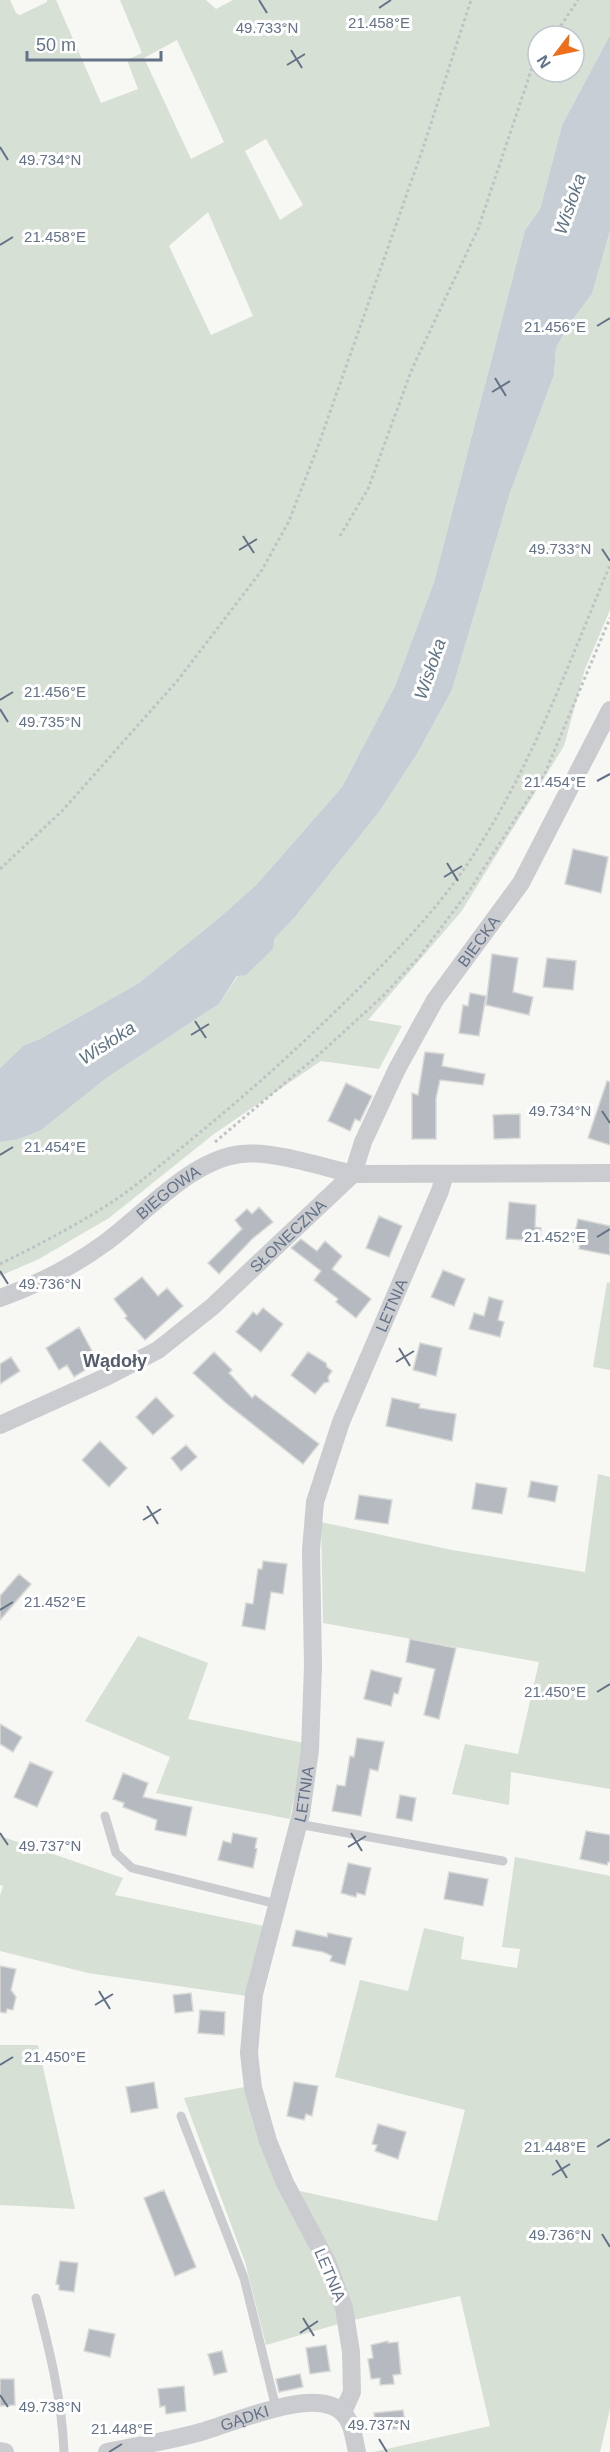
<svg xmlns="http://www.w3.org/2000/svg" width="610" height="2452" font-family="Helvetica,sans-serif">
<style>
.green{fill:#d7e0d5;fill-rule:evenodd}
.water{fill:#c7ced5}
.building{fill:#b4bac0;stroke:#d8d9d6;stroke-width:1.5}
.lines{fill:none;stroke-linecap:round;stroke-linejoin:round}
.path{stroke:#c0c2c5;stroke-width:3;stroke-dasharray:3 3;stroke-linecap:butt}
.service{stroke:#caccd0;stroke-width:9}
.minor{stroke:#caccd0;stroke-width:18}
.ticks{fill:none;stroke:#647287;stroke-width:2}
.labels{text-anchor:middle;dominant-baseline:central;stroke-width:6;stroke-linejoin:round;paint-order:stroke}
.street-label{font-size:16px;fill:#647287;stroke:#fff}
.water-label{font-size:18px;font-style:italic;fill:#607483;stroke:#fff}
.neighbourhood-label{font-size:18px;font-weight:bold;fill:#535d6c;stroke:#fff}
.ticks-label{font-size:15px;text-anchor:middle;fill:#647287;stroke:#fff;stroke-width:6;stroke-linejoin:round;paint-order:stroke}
</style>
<rect width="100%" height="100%" fill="#f7f7f4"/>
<!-- green -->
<path class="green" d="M0,0H10L16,13L20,15L47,2V0H56L101,103L138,89L127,60L142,53L120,0H206L216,9L233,0H610V35L562,125L540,209L525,230L434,582L395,686L342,787L257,884L220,917L139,983L40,1039L24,1045L0,1068ZM538,36H574V72H538ZM177,40L224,142L191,159L144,58ZM266,139L303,205L280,220L245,151ZM208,212L253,316L211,335L169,246Z
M610,231V610L585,669L564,746L461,912L368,1020L402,1026L379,1069L321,1061L214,1134L109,1218L39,1259L0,1276V1142L16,1140L40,1131L108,1077L219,1004L238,976L295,917L379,812L417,754L452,690L510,493L554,375L556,348L568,326L592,294Z
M607,1282L610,1283V1370L593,1367Z
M598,1474L610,1477V1789L511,1772L509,1805L452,1794L465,1744L518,1754L539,1662L323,1623L321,1522L452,1550L585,1572Z
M138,1636L208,1663L188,1719L304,1743L290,1819L156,1793L170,1757L85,1721Z
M0,1836L123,1878L115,1895L264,1926L247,1996L88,1973L0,1951V1896L3,1886L0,1885Z
M515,1857L610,1876V2409L600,2452H373L490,2426L460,2296L353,2320L295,2190L437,2221L465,2110L335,2077L360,1980L408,1991L424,1928L464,1937L461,1959L517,1968L520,1949L502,1947Z
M0,2045H38L75,2209L0,2205Z
M245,2087L342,2323L266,2345L245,2262L184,2098Z"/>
<!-- water -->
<path class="water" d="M610,35V231L592,294L568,326L556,348L554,375L510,493L452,690L417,754L379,812L295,917L274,939L273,949L246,975L237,976L219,1004L108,1077L40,1131L16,1140L0,1142V1068L24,1045L40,1039L139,983L220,917L257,884L342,787L395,686L434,582L525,230L540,209L562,125Z"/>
<!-- building -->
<path class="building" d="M573,849L608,857L601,893L565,884Z
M492,954L518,958L513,992L533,997L529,1015L486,1005Z
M547,958L576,961L573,990L543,987Z
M470,993L486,996L479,1036L459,1033L463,1005L468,1006Z
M425,1052L444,1054L442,1066L485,1074L483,1085L440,1080L436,1098V1139H412V1093L418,1095Z
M607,1081L610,1082V1145L588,1138Z
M346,1083L372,1096L360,1121L355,1119L350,1131L328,1121Z
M520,1114V1138L494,1139L493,1115Z
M509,1202L536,1205L535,1227L541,1228L540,1241L506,1239Z
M259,1207L273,1222L252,1239L219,1274L208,1263L242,1229L235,1220L247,1209L252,1214Z
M379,1216L402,1226L389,1257L366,1248Z
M578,1219L610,1226V1255L579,1249L580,1243L573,1242Z
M301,1239L317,1251L325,1241L342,1256L332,1269L371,1299L356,1318L336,1302L338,1299L314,1280L321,1271L291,1248Z
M443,1270L465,1279L454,1306L431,1297Z
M142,1277L158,1296L167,1288L183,1306L145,1340L125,1318L127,1316L114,1299Z
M489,1297L503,1301L498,1320L504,1322L500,1337L469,1329L474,1313L484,1316Z
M263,1308L283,1324L261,1352L236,1332L253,1312L257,1315Z
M79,1327L98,1362L74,1377L67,1365L59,1370L46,1348Z
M420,1343L442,1348L436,1376L413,1370Z
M214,1352L232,1370L229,1373L252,1398L255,1395L319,1444L303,1464L226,1403L193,1373Z
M308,1352L326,1363L327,1367L332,1371L328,1377L329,1382L324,1383L315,1394L291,1375Z
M11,1357L20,1371L0,1384V1364Z
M156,1397L174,1416L153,1435L136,1417Z
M392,1398L420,1404L419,1408L456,1414L452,1441L386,1426Z
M100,1441L127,1468L109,1487L82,1460Z
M186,1445L197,1457L181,1471L171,1458Z
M531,1481L558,1486L555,1502L528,1497Z
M476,1483L507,1488L502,1514L472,1509Z
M359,1495L392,1500L388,1524L355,1519Z
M263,1561L287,1564L283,1594L271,1592L265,1630L242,1626L246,1603L253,1604L258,1569H262Z
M19,1574L31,1584L0,1620V1596Z
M410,1639L456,1648L439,1719L424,1715L435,1669L406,1662Z
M371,1670L402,1678L398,1694L394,1693L391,1706L364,1699Z
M0,1724L22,1737L13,1752L0,1744Z
M357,1738L384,1742L378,1771L370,1769L361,1816L332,1811L337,1785L345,1786L350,1756L354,1757Z
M30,1762L53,1772L37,1807L14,1797Z
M123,1773L148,1783L143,1797L192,1807L186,1836L155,1830L157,1820L123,1807L124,1803L113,1799Z
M400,1795L416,1798L412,1821L396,1818Z
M586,1831L610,1835V1862H608L607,1865L580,1859Z
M233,1833L257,1838L255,1848L257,1849L253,1868L218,1860L223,1841L231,1843Z
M348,1863L371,1868L365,1895L357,1893L356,1897L341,1893Z
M449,1872L488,1879L483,1906L444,1899Z
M296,1930L327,1937L328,1933L352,1938L345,1965L330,1961L332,1956L323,1952L292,1946Z
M0,1966L16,1969L11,1990L16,1997L13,2010L7,2009L6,2013L0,2012Z
M191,1993L193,2011L175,2013L173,1995Z
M200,2010L225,2012L224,2035L198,2033Z
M154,2082L158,2108L131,2113L126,2087Z
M294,2082L318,2086L312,2116L306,2114L304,2120L287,2116Z
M378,2124L406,2132L398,2159L375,2151L377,2145L372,2144Z
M164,2190L196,2267L175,2276L144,2198Z
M60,2261L78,2263L74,2292L59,2290V2285L56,2284Z
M89,2329L115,2334L110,2357L84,2351Z
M388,2341V2343L398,2342L401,2374L393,2375L394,2384L380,2385V2378L371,2379L368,2359L373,2358L371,2345Z
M326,2345L330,2371L310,2374L306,2348Z
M222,2351L227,2372L214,2375L208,2354Z
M300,2374L303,2387L279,2392L276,2379Z
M0,2379H14L15,2405L0,2406Z
M184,2386L186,2411L166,2414L165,2406L160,2407L158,2389Z
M403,2410L406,2428L376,2431L374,2413Z"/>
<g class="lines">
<!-- path -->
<path class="path" d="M554,36L578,0
M340,536L368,489L412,369L478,229L532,68L538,59
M0,869L62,811L178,680L262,570L289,521L317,449L422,151L471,0
M215,1142L324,1050L384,995L419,957L471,888L545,773L610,618
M0,1264C42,1243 83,1222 121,1196C146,1178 169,1158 192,1139C245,1096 296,1050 345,1002C388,960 432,916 466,866C529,774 567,667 610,565"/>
<!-- service -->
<path class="service" d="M105,1816L116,1853L132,1868L277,1904
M298,1824L503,1861
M181,2116L244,2278L276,2408
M36,2298C49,2348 62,2399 64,2452"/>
<!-- minor -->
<g class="minor">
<path id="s1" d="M0,1298C37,1285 73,1266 105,1243C145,1214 190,1160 241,1154C272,1150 322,1167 353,1174L363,1142L397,1069L435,1000L521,883L610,710"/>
<path id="s2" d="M0,1425L106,1377L158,1350L212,1307L353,1174L610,1173"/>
<path id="s3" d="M343,2412L352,2392L351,2352L344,2308L327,2262L285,2183L268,2141L253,2088L249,2053L254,1994L301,1814L310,1750L313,1666L311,1550L315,1502L341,1422L440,1191L445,1174"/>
<path d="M0,2451L5,2452"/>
<path id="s4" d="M107,2452C137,2446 168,2441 197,2433C230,2425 315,2384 343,2413C353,2423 354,2440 357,2452"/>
</g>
</g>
<!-- ticks -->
<path class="ticks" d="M259,0L267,13M379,8L391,0M291,50L302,68M287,65L305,54M0,147L8,160M0,245L13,237M597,326L610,318M495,378L506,396M492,392L510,381M243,536L254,553M602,549L610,561M239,550L257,539M0,700L13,692M0,709L8,722M597,781L610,774M447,863L458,881M444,877L462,866M195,1021L206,1038M191,1035L209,1024M602,1111L610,1123M0,1155L13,1147M597,1237L610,1229M0,1271L8,1284M399,1348L410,1366M396,1362L414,1351M147,1506L158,1524M143,1520L161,1509M0,1610L13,1602M597,1692L610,1684M0,1833L8,1845M351,1833L362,1851M348,1847L366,1836M99,1991L110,2009M95,2005L113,1994M0,2065L13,2057M597,2147L610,2139M556,2160L567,2178M552,2175L570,2164M602,2234L610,2247M303,2318L314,2336M300,2333L318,2321M0,2395L8,2407M379,2439L387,2452M109,2452L122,2444"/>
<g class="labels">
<!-- street labels -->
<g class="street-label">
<text stroke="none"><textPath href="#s1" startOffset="664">BIECKA</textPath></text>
<text stroke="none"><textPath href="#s1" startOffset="200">BIEGOWA</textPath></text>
<text stroke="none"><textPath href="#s2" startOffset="348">SŁONECZNA</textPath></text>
<text stroke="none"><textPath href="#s3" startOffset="1150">LETNIA</textPath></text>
<text stroke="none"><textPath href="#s3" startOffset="646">LETNIA</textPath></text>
<text transform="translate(330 2275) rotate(67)">LETNIA</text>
<text stroke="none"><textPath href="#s4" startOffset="142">GĄDKI</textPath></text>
</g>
<!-- water labels -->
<g class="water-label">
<text transform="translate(570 204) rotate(-71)">Wisłoka</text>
<text transform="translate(430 669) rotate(-71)">Wisłoka</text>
<text transform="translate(107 1043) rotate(-33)">Wisłoka</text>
</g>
<!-- neighbourhood labels -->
<g class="neighbourhood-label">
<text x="115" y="1361">Wądoły</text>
</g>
</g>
<g class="ticks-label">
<text x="379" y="28">21.458°E</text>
<text x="267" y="33">49.733°N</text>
<text x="50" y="165">49.734°N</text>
<text x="55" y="242">21.458°E</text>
<text x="555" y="332">21.456°E</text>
<text x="560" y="554">49.733°N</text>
<text x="55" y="697">21.456°E</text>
<text x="50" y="727">49.735°N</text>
<text x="555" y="787">21.454°E</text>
<text x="560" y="1116">49.734°N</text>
<text x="55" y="1152">21.454°E</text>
<text x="555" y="1242">21.452°E</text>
<text x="50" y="1289">49.736°N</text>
<text x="55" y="1607">21.452°E</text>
<text x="555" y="1697">21.450°E</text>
<text x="50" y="1851">49.737°N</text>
<text x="55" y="2062">21.450°E</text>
<text x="555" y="2152">21.448°E</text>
<text x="560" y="2240">49.736°N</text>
<text x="50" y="2412">49.738°N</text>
<text x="379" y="2430">49.737°N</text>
<text x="122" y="2434">21.448°E</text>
</g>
<!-- north arrow -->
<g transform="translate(556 54) rotate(238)"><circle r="28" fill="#ffffff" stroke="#c1c7cf" stroke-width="1.5"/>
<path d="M0-4.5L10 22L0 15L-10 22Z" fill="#ef6e1c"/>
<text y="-9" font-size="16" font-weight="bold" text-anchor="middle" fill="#647287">N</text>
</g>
<!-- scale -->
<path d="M27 51v9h134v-9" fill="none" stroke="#647287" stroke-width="3"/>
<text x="36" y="51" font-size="18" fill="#647287" stroke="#ffffff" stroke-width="4.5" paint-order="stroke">50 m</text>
</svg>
